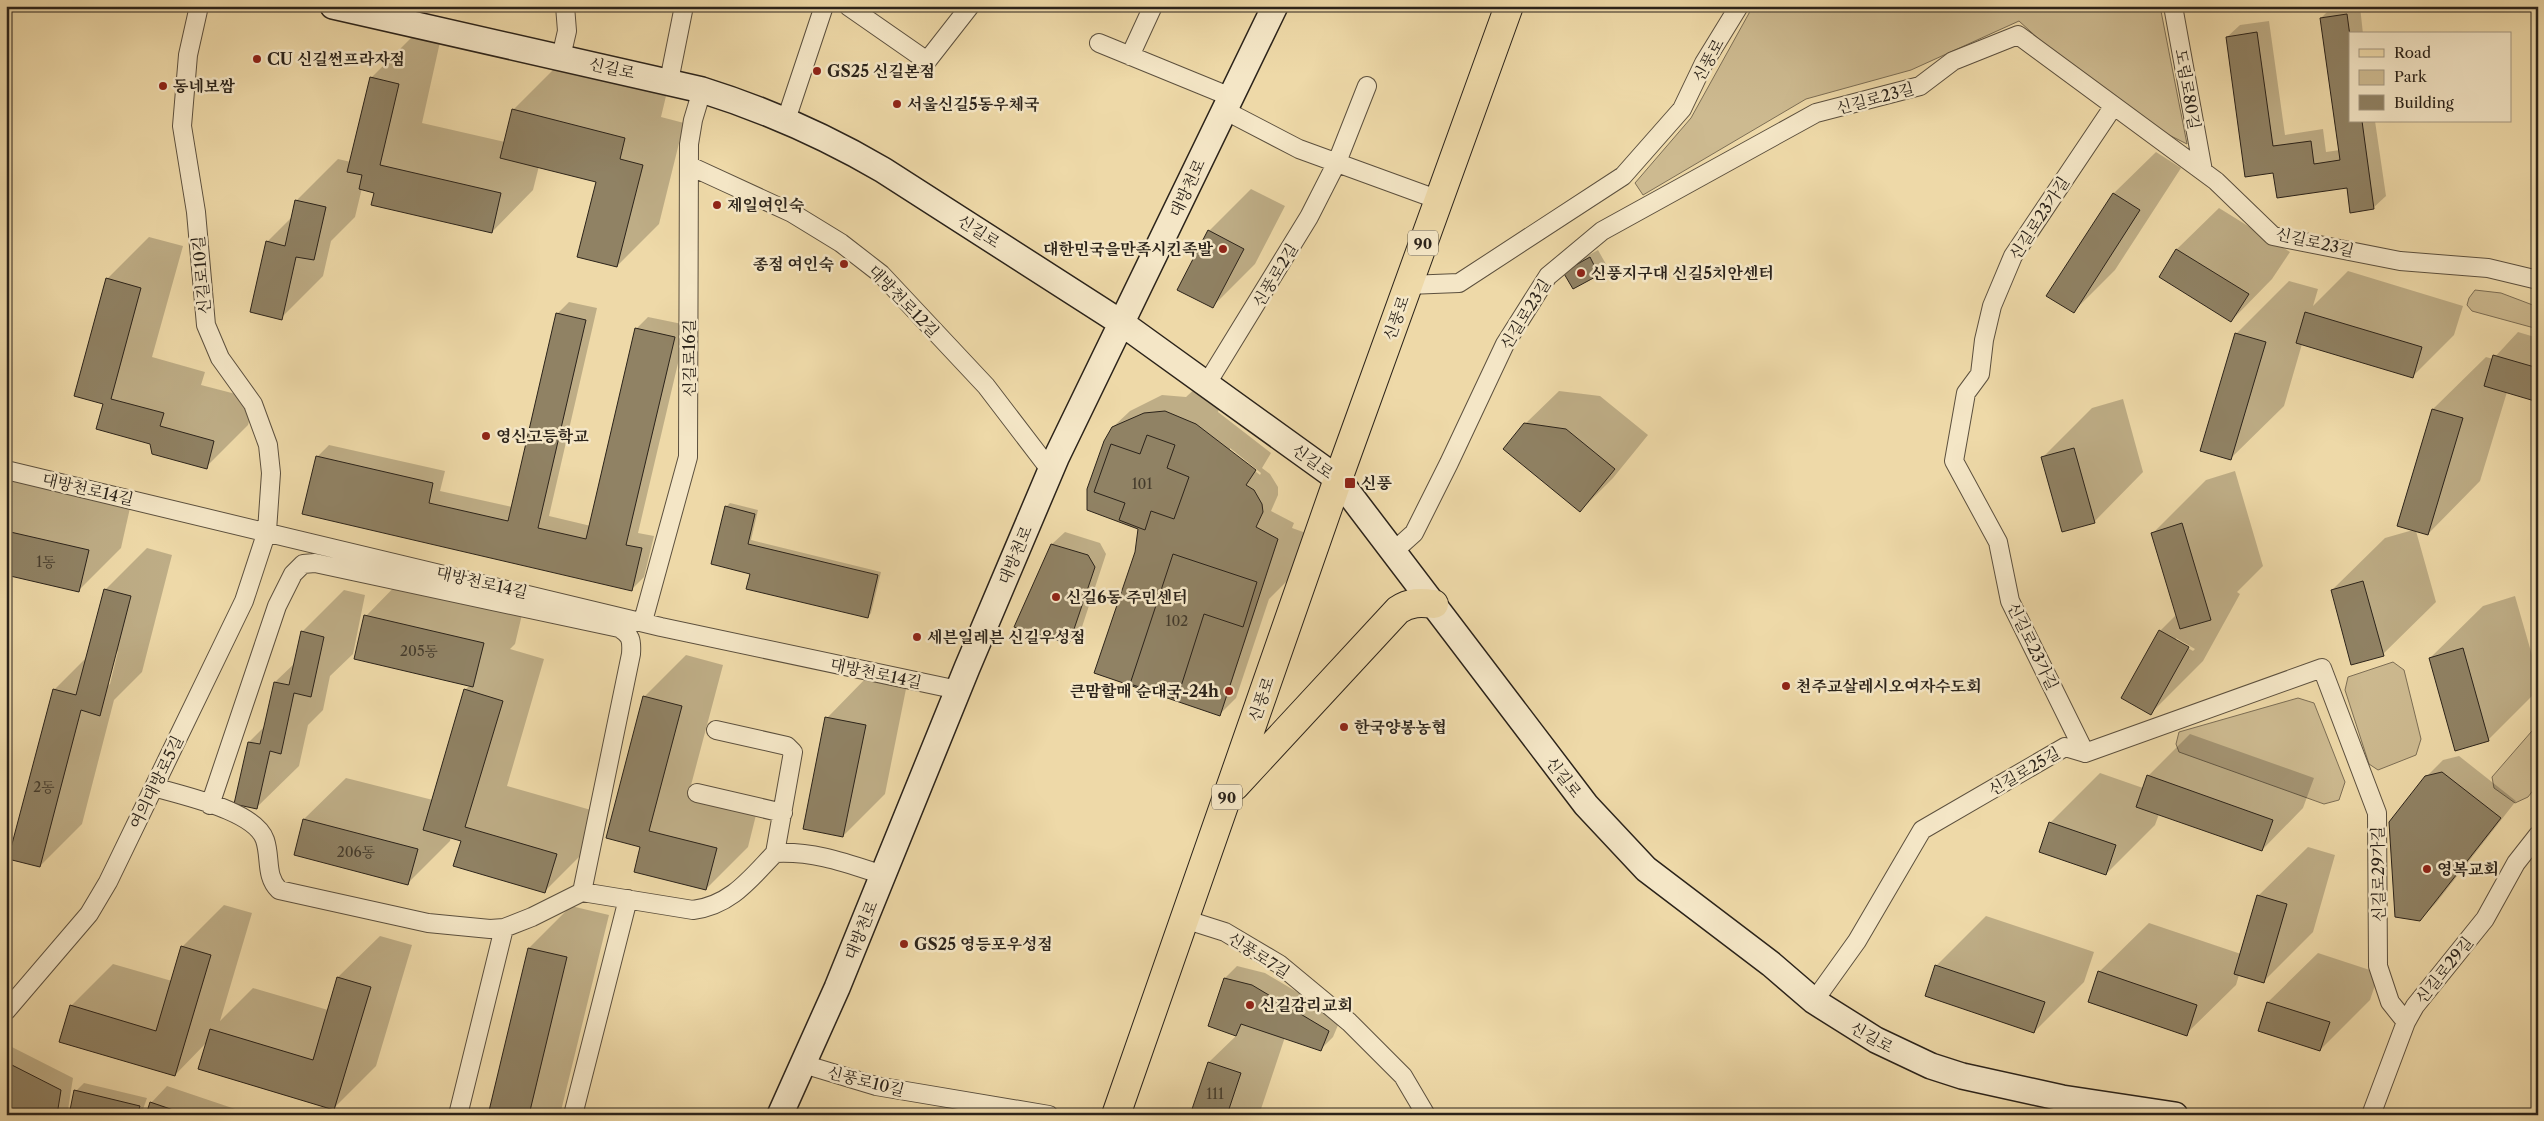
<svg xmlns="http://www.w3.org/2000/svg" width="2544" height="1121" font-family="'Libre Caslon Text','Noto Serif KR',serif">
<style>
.green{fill:#cdba90;stroke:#7c6e55}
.shadow{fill:#0003;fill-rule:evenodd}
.building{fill:#908264;stroke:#2b231a}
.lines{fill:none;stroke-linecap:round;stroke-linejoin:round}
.street-casing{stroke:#5c503e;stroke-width:20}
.secondary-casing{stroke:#2b231a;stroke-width:28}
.primary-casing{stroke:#2b231a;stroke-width:30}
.street{stroke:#f4e6c6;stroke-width:18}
.secondary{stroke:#f4e6c6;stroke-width:25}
.primary{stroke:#eed9a8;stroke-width:28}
.poi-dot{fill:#8f2418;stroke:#f4e6c6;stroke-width:2}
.labels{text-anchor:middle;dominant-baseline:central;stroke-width:5;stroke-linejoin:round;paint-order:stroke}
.number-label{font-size:14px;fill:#443b2c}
.shield{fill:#f4e6c6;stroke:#675e4e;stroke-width:1}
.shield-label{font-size:15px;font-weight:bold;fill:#2b231a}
.poi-label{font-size:16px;font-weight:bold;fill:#2b231a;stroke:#f4e6c6;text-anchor:start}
.street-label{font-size:16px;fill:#2b231a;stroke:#f4e6c6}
</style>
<rect width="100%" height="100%" fill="#eed9a8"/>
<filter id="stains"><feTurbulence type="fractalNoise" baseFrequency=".004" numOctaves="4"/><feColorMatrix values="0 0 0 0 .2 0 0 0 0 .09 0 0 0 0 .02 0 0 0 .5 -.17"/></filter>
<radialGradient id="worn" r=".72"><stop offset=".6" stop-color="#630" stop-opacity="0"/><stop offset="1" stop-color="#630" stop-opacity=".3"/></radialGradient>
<!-- green -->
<path class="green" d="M1753,6H2160L2187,144L2113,107L2019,21L1911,70L1806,99L1643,195L1635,183L1691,118Z
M2475,290L2501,293L2538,307V329L2472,311L2467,305L2469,298Z
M2393,662L2404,670L2421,739L2416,755L2378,770L2369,764L2345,690L2348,677Z
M2298,698L2314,703L2345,782L2339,800L2324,804L2179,752L2176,744L2179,732Z
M2538,724V784L2528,797L2515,803L2494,788L2492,777Z"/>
<!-- shadow -->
<path class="shadow" d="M2333,6H2360L2363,34H2350V121H2375L2386,196L2373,208L2348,187L2274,172L2227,37L2240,25L2269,21L2285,135L2323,129L2326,152L2340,150L2321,18Z
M413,36L440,42L422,123L505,142L513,110L555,68L666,96L661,117L684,123L659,224L617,266L598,181L539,166L533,190L492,232L362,188L355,217L331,241L323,276L281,318L267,242L293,216L296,201L338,159L351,162L371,78Z
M2156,152L2181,168L2115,270L2073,312L2048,295L2114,193Z
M1251,189L1285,206L1255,264L1213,306L1209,231Z
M2219,208L2290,252L2272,279L2231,321L2160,277L2177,249Z
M149,237L183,246L152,357L205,372L201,385L255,399L248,425L206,467L152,443L105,403L107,279Z
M1598,250L1607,266L1599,274L1573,288V264Z
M2348,271L2463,306L2454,335L2412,377L2302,344L2284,406L2231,458L2236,334L2289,281L2318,289L2313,306Z
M569,302L597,308L549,516L591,526L636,329L648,317L687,325L638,533L654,536L644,577L632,589L317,457L329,445L445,471L440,491L512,507L557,314Z
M2518,332L2538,338V401L2507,392L2480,481L2428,534L2416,531L2436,602L2383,654L2332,590L2385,538L2413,530L2399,526L2433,409L2486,357L2493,359Z
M1198,386L1224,395L1218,412L1271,453L1262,468L1270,474L1278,487V495L1271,511L1294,523L1292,528L1306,533L1292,576L1269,599L1236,698L1220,714L1136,552L1140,526L1113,427L1130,411L1162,395L1186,397ZM1230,448L1261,473L1260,475L1230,451Z
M1559,391L1600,396L1648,435L1613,478L1580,511L1525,424Z
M2123,399L2143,472L2094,522L2042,458L2092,408Z
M2235,471L2263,566L2237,592L2240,594L2203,661L2151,713L2160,631L2177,614L2153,533L2206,480ZM2176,638L2195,649L2193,651L2176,641Z
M6,479L130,508L121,548L79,590L6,574Z
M730,503L758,510L751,540L881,572L871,613L868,617L751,573L726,507Z
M1065,532L1100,543L1106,554L1081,630L1069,643L1052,544Z
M147,548L172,555L142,672L114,700L82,824L40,866L54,690L87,657L105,590ZM118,651L110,684L106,687L115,654Z
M407,574L525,602L515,644L510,649L544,659L507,786L598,812L587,849L545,891L462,840L451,836L450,841L408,883L304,819L346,778L433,800L465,690L470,685L366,616Z
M344,590L365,595L353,654L330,676L323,710L308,725L299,766L257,807L249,742L265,726L275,682L296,662L302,632Z
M2515,596L2538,676V690L2488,740L2430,658L2483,606Z
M686,655L723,665L690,789L758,807L748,847L706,889L641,846L644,697Z
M868,676L907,684L885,794L843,836L827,718Z
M2190,734L2314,778L2303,808L2262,850L2159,814L2155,825L2106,874L2050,823L2100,773L2143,788L2148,776Z
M2459,756L2516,801L2436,903L2420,920L2426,777L2443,760Z
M2308,847L2335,855L2313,932L2263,982L2239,975L2236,985L2186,1034L2099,972L2149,923L2241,954L2258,896Z
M224,905L252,913L220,1021L253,988L328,1010L338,977L380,936L412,945L376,1066L334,1108L207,1042L175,1075L71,1006L113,964L172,981L182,947Z
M571,906L609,915L560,1115H489L529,948Z
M1986,916L2094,952L2084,982L2034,1032L1936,966Z
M2318,953L2379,973L2370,1000L2320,1050L2259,1030L2268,1002Z
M1237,966L1265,973L1341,1018L1333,1037L1321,1049L1285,1037L1260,1112L1267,1115H1192L1209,1062L1237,1035L1209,1026L1225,978Z
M6,1044L73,1078L68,1110L63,1115H23L6,1111Z
M84,1083L147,1098L141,1115H71L76,1091Z
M167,1086L247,1113V1115H147L151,1103Z"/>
<!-- building -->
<path class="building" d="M2347,14L2350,36V121H2362L2374,209L2350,213L2347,188L2277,198L2273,173L2245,177L2226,37L2257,32L2273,146L2311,141L2314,164L2340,160L2320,18Z
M370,77L399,84L380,165L501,193L492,233L371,205L374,193L359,189L362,175L347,172Z
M512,109L625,138L620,159L643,165L617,267L577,257L596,182L500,158Z
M2113,193L2140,210L2074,313L2046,296Z
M295,200L326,207L314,260L296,257L282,320L250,312L266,241L285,246Z
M1208,230L1244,249L1213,308L1177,290Z
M2176,249L2249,294L2231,322L2159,277Z
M1590,257L1599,275L1573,289L1563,272Z
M106,278L141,288L111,399L164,413L160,426L214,441L207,469L152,454L150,444L96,429L103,404L74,396Z
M2305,312L2422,347L2413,378L2296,343Z
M556,313L586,320L538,528L586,539L635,328L675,337L626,545L642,548L632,591L302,514L316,456L433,483L429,503L508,521Z
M2235,333L2266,342L2231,460L2200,451Z
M2493,355L2538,368V402L2484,386Z
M2432,409L2463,418L2428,535L2397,526Z
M1165,411L1196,424L1256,470L1246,485L1254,490L1262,504L1263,512L1256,527L1278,539L1220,716L1094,673L1135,552L1138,529L1087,510V489L1104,441L1112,427L1144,413Z
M1524,423L1566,429L1615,469L1580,512L1503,449Z
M1147,435L1175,445L1167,468L1189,477L1174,519L1151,511L1145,530L1119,520L1125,503L1094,492L1111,444L1140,454Z
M2074,448L2095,523L2062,532L2041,457Z
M725,506L755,514L748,544L878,575L868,618L746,589L750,574L711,564Z
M2182,523L2211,620L2180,629L2151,533Z
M6,531L89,550L79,592L6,575Z
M1051,544L1088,555L1095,567L1069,644L1014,627Z
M1173,554L1257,582L1243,627L1204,614L1177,699L1130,684Z
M2363,581L2384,656L2351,665L2331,590Z
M104,589L131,596L100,716L81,710L40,867L8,859L53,689L76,695Z
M364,615L484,643L473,687L354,659Z
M2159,630L2189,647L2151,715L2121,698Z
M301,631L324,637L311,697L294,693L281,754L270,751L257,809L234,804L248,742L260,744L274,682L289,685Z
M2463,648L2489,741L2455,751L2429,658Z
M464,689L503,701L465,827L557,854L545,893L453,866L461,841L423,830Z
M643,696L682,706L649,831L717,848L706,890L634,872L640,847L606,838Z
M825,717L866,725L843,837L803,829Z
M2442,772L2501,818L2420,921L2395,917L2389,822L2425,776Z
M2147,775L2273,820L2262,851L2136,807Z
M303,819L418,849L408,885L294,855Z
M2049,822L2116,845L2106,875L2039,852Z
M2257,895L2287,904L2264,983L2234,974Z
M181,946L211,955L175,1076L59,1042L70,1005L156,1031Z
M528,948L567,957L529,1115H488Z
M1935,965L2045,1002L2034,1033L1925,996Z
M2098,971L2197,1005L2187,1036L2088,1002Z
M337,977L371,987L334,1110L198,1069L210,1029L313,1060Z
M1224,978L1252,985L1329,1031L1321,1051L1241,1024L1236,1036L1208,1026Z
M2267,1002L2330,1022L2320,1051L2258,1031Z
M6,1062L61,1090L57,1115H17L6,1112Z
M1208,1062L1241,1073L1227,1115H1190Z
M74,1090L140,1106L137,1115H69Z
M150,1102L188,1115H146Z"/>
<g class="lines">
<!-- street casing -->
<g class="street-casing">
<path id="street" d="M848,6L927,61L970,6
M2173,6L2203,171
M1099,43L1231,97
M1130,56L1153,6
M561,57L567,31L565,6
M669,81L684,6
M1224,110L1299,149L1439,200
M786,120L824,6
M690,166L792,213L841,243L881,274L986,386L1051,471
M1408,285L1459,283L1623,176L1682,109L1704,63L1739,6
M1206,385L1309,217L1337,162L1367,86
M6,470L661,627L958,690
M1394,551L1414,533L1449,463L1505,344L1548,276L1602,231L1816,113L1920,86L1953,61L2018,35L2216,181L2273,236L2400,261L2488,268L2538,280
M643,621L688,457L689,144L693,120L702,90
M716,730L787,746L793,752L775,853
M2085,753L2010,601L1998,542L1954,461L1966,393L1980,374L1984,340L1992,306L2013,256L2113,107
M154,787C182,796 255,810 265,840C271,858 265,876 279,890L428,923L490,929L504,928L532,917L582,892L693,910C731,905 750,879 775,853C815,851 846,863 883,875
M697,793L783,813
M210,805L277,606L293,574L303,564L315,563L619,628C631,635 632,640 631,654L582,892
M1184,919L1225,932L1279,964L1349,1022L1403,1076L1426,1115
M1814,1001L1857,941L1922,830L2065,747L2085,753L2322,668L2377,813L2378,966L2390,1002L2406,1022
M6,1011L89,914L108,882L244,601L267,531L271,473L268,445L253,404L220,358L206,325L196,212L182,126L188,55L199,6
M803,1064L876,1086L1049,1115
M458,1115L504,928
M573,1115L628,899
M2371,1115L2406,1022L2415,1006L2485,919L2516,863L2538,835"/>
</g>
<!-- secondary casing -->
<g class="secondary-casing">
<path id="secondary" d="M333,6L702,90C766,110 825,136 883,170L1123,324L1338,479L1586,805L1646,869L1771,964L1814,1001L1876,1040L1931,1066L1962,1076L2062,1098L2175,1115
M780,1115L837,988L967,668L1056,458L1275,6"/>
</g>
<!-- primary casing -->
<g class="primary-casing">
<path id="primary" d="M1235,786L1398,610C1410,602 1421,602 1434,604
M1116,1115L1338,479L1509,6"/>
</g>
<!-- street -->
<use href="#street" class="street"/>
<!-- secondary -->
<use href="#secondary" class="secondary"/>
<!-- primary -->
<use href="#primary" class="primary"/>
</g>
<!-- markers -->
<g class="poi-dot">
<circle cx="257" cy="59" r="5"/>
<circle cx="817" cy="71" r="5"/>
<circle cx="163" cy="86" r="5"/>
<circle cx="897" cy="104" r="5"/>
<circle cx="717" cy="205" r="5"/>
<circle cx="1223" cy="249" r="5"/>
<circle cx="844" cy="264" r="5"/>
<circle cx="1581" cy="273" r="5"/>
<circle cx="486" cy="436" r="5"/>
<rect x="1344" y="477" width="12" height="12" rx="2.5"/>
<circle cx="1056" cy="597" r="5"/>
<circle cx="917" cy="637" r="5"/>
<circle cx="1786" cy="686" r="5"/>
<circle cx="1229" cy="691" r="5"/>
<circle cx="1344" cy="727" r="5"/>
<circle cx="2427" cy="869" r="5"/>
<circle cx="904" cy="944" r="5"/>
<circle cx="1250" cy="1005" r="5"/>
</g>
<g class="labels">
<!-- number labels -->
<g class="number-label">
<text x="1142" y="484">101</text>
<text x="46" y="562">1동</text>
<text x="1177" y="621">102</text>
<text x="419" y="651">205동</text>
<text x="44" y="787">2동</text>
<text x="356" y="852">206동</text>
<text x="1215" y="1094">111</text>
</g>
<!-- shield labels -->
<g class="shield">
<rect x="1408" y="230.5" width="30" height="25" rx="4"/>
<rect x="1212" y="784.5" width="30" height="25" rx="4"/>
</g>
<g class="shield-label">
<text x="1423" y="243">90</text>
<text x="1227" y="797">90</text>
</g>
<!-- poi labels -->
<g class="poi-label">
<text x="267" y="59">CU 신길썬프라자점</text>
<text x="827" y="71">GS25 신길본점</text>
<text x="173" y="86">동네보쌈</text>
<text x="907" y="104">서울신길5동우체국</text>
<text x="727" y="205">제일여인숙</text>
<text x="1213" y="249" text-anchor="end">대한민국을만족시킨족발</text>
<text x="834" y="264" text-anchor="end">종점 여인숙</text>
<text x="1591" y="273">신풍지구대 신길5치안센터</text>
<text x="496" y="436">영신고등학교</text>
<text x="1361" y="483">신풍</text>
<text x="1066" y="597">신길6동 주민센터</text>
<text x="927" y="637">세븐일레븐 신길우성점</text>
<text x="1796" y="686">천주교살레시오여자수도회</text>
<text x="1219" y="691" text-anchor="end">큰맘할매 순대국-24h</text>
<text x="1354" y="727">한국양봉농협</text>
<text x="2437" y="869">영복교회</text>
<text x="914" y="944">GS25 영등포우성점</text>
<text x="1260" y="1005">신길감리교회</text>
</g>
<!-- street labels -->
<g class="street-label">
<text transform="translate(1708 60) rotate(-61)">신풍로</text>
<text transform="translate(612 68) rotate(13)">신길로</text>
<text transform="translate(2188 89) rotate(80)">도림로80길</text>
<text transform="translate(1875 98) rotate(-15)">신길로23길</text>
<text transform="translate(1187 188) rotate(-65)">대방천로</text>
<text transform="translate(2039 218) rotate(-57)">신길로23가길</text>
<text transform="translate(979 231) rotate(33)">신길로</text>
<text transform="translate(2315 242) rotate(13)">신길로23길</text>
<text transform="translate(201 275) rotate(-95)">신길로10길</text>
<text transform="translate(1275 275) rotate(-59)">신풍로2길</text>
<text transform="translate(904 301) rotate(46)">대방천로12길</text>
<text transform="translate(1525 314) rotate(-58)">신길로23길</text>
<text transform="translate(1396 318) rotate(-70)">신풍로</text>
<text transform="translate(689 358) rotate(-90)">신길로16길</text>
<text transform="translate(1313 461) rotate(36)">신길로</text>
<text transform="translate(88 489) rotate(13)">대방천로14길</text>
<text transform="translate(1015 555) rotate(-67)">대방천로</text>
<text transform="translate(482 582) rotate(13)">대방천로14길</text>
<text transform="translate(2033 646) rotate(64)">신길로23가길</text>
<text transform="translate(876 673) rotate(12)">대방천로14길</text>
<text transform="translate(1261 699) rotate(-71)">신풍로</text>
<text transform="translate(2024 771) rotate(-30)">신길로25길</text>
<text transform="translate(1564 777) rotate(52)">신길로</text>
<text transform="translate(156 782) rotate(-64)">여의대방로5길</text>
<text transform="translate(2378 874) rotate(-91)">신길로29가길</text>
<text transform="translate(861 930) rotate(-68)">대방천로</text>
<text transform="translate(1259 955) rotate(33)">신풍로7길</text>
<text transform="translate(2444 970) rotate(-51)">신길로29길</text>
<text transform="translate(1872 1037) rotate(29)">신길로</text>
<text transform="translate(866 1081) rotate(14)">신풍로10길</text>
</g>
</g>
<!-- margin -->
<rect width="2544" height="1121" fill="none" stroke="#eed9a8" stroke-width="25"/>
<rect x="8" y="8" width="2529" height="1106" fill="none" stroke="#2b231a" stroke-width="2.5"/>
<rect x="12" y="12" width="2519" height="1096" fill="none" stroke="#2b231a"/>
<!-- legend -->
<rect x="2349" y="32" width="162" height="90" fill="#f4e6c6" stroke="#a49881"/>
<rect x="2359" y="49" width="25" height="8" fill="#eed9a8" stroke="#a49881"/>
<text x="2394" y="58" font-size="15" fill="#2b231a">Road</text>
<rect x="2359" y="70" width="25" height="15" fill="#cdba90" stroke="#a49881"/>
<text x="2394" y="82" font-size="15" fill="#2b231a">Park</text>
<rect x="2359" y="95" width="25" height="15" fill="#908264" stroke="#a49881"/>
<text x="2394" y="108" font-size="15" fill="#2b231a">Building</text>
<rect width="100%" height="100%" filter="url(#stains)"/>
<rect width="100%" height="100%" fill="url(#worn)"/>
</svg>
